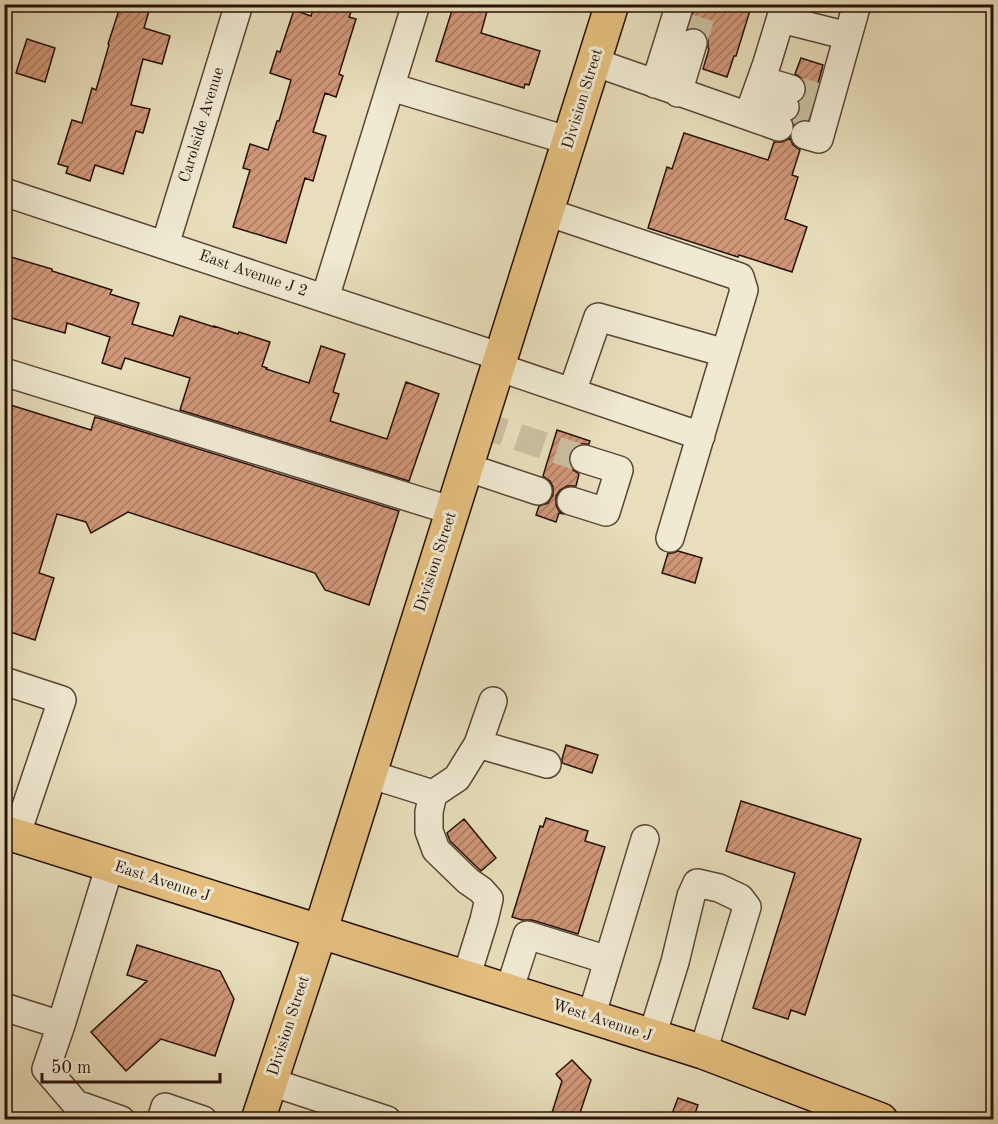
<svg xmlns="http://www.w3.org/2000/svg" width="998" height="1124" font-family="'Old Standard TT',serif">
<style>
.building{fill:url(#building-hatch);stroke:#281109;stroke-width:1.5}
.lines{fill:none;stroke-linecap:round;stroke-linejoin:round}
.minor-tunnel{stroke:#cbbfa0;stroke-width:27;stroke-dasharray:27 14;stroke-linecap:butt}
.minor-casing{stroke:#584436;stroke-width:30}
.major-casing{stroke:#281109;stroke-width:36}
.minor{stroke:#f0ead3;stroke-width:27}
.major{stroke:#e4bf7e;stroke-width:33}
.labels{text-anchor:middle;dominant-baseline:central;stroke-width:6;stroke-linejoin:round;paint-order:stroke}
.street-label{font-size:16px;fill:#281109;stroke:#f0ead3}
</style>
<defs>
<pattern id="building-hatch" width="6" height="6" patternUnits="userSpaceOnUse" patternTransform="scale(1.5)"><rect width="6" height="6" fill="#d09779"/><path d="M-1 1l2-2M0 6l6-6M5 7l2-2" fill="none" stroke="#a97a61"/></pattern>
</defs>
<rect width="100%" height="100%" fill="#e8debb"/>
<filter id="stains"><feTurbulence type="fractalNoise" baseFrequency=".00333" numOctaves="4"/><feColorMatrix values="0 0 0 0 .2 0 0 0 0 .09 0 0 0 0 .02 0 0 0 .5 -.17"/></filter>
<radialGradient id="worn" r=".72"><stop offset=".6" stop-color="#630" stop-opacity="0"/><stop offset="1" stop-color="#630" stop-opacity=".3"/></radialGradient>
<!-- building -->
<path class="building" d="M121,4H151L144,28L170,36L162,64L143,59L131,105L150,109L143,133L136,131L123,174L95,165L90,181L66,173L68,167L58,164L72,120L82,123L92,88L96,90L109,45L108,44Z
M315,4H354L349,17L356,19L339,74L343,76L336,97L325,93L313,132L326,136L313,181L305,178L286,243L233,227L250,170L243,168L250,144L268,150L277,121H279L291,80L270,73L277,51L280,52L294,10L311,16Z
M454,4H489L481,33L540,51L529,85L525,84L524,88L436,61Z
M695,4H752L736,56H734L727,77L703,69L709,49L708,48V39L705,33L698,28H689Z
M27,39L55,48L45,82L16,73Z
M801,58L823,65L808,120H801L794,124L793,120L796,118L800,111V102L806,93V86L803,79L795,74Z
M684,133L768,160L774,142H782L790,138L793,145L800,150L792,175L798,177L785,219L807,227L792,272L739,255L738,257L648,228L667,167L672,169Z
M4,255L52,269V271L112,290L110,294L139,303L132,324L173,336L180,316L214,327V326L238,334L239,332L270,342L262,366L267,368L266,369L309,383L321,346L345,354L333,392L339,394L330,421L387,439L406,382L439,394L409,481L180,410L190,378L125,358L121,369L102,363L110,337L67,323L65,333L4,316Z
M4,403L91,430L95,417L399,511L369,605L325,590L315,573L128,512L91,533L86,522L57,514L39,573L54,578L35,640L4,630Z
M557,430L590,441L589,444H581L574,447L569,454V463L573,470L579,474L576,486H567L560,490L556,496V505L559,511L564,514L559,513L556,522L536,515L539,506L548,503L553,495V487L550,481L543,476Z
M678,551L702,558L695,583L662,573L668,553H673Z
M566,745L598,755L592,773L562,763V759Z
M741,801L861,839L805,1015L791,1010L788,1019L753,1008L795,873L726,851Z
M546,818L588,831L585,841L605,847L578,934L532,920H522L512,917L540,826L543,827Z
M464,819L496,858L481,871L450,841L447,833Z
M137,945L220,971L234,999L215,1056L161,1039L126,1071L91,1032L147,981L127,975Z
M572,1060L591,1080L578,1119H550L562,1081L556,1074Z
M678,1098L698,1105L693,1119H670Z"/>
<g class="lines">
<!-- minor-tunnel -->
<path class="minor-tunnel" d="M693,43L705,4
M791,89L816,96
M785,107L810,115
M479,424L584,459"/>
<!-- minor casing -->
<g class="minor-casing">
<path id="minor" d="M781,19L848,36
M594,62L748,116L767,63L785,4
M761,80L791,89
M655,84L680,4
M391,87L570,141
M678,93L693,43
M755,98L785,107
M748,116L779,127
M805,135L819,139L857,4
M4,192L501,357
M547,212L740,277L744,290L670,538
M165,245L239,4
M325,298L416,4
M498,367L701,436
M4,372L453,511
M572,392L598,317L725,353
M466,467L538,491
M571,501L606,512L619,470L584,459
M4,681L62,700L16,836
M478,744L493,701
M369,774L433,794L429,812V831L436,850L468,881L481,890L489,899L484,920L466,978
M433,794L457,778L478,744L547,764
M509,991L527,935L608,960
M4,1007L61,1025L110,865
M591,1017L645,839
M61,1025L46,1069L76,1104L121,1120
M652,1036L675,962L691,896L697,883L719,888L740,898L747,907L703,1052
M271,1082L387,1120
M161,1120L165,1107L203,1120"/>
</g>
<!-- major casing -->
<g class="major-casing">
<path id="major" d="M4,832L703,1052L881,1120
M258,1120L320,932L612,4"/>
</g>
<!-- minor -->
<use href="#minor" class="minor"/>
<!-- major -->
<use href="#major" class="major"/>
</g>
<g class="labels">
<!-- street labels -->
<g class="street-label">
<text transform="translate(583 99) rotate(-73)">Division Street</text>
<text transform="translate(202 125) rotate(-73)">Carolside Avenue</text>
<text transform="translate(253 274) rotate(19)">East Avenue J 2</text>
<text transform="translate(436 562) rotate(-72)">Division Street</text>
<text transform="translate(162 882) rotate(18)">East Avenue J</text>
<text transform="translate(602 1021) rotate(18)">West Avenue J</text>
<text transform="translate(289 1026) rotate(-72)">Division Street</text>
</g>
</g>
<!-- margin -->
<rect width="998" height="1124" fill="none" stroke="#e8debb" stroke-width="24"/>
<rect x="6" y="6" width="986" height="1112" fill="none" stroke="#281109" stroke-width="3"/>
<rect x="12" y="12" width="974" height="1100" fill="none" stroke="#281109" stroke-width="1.5"/>
<!-- scale -->
<path d="M42 1073v9h178v-9" fill="none" stroke="#281109" stroke-width="3"/>
<text x="51" y="1073" font-size="18" fill="#281109" stroke="#f0ead3" stroke-width="4.5" paint-order="stroke">50 m</text>
<rect width="100%" height="100%" filter="url(#stains)"/>
<rect width="100%" height="100%" fill="url(#worn)"/>
</svg>
